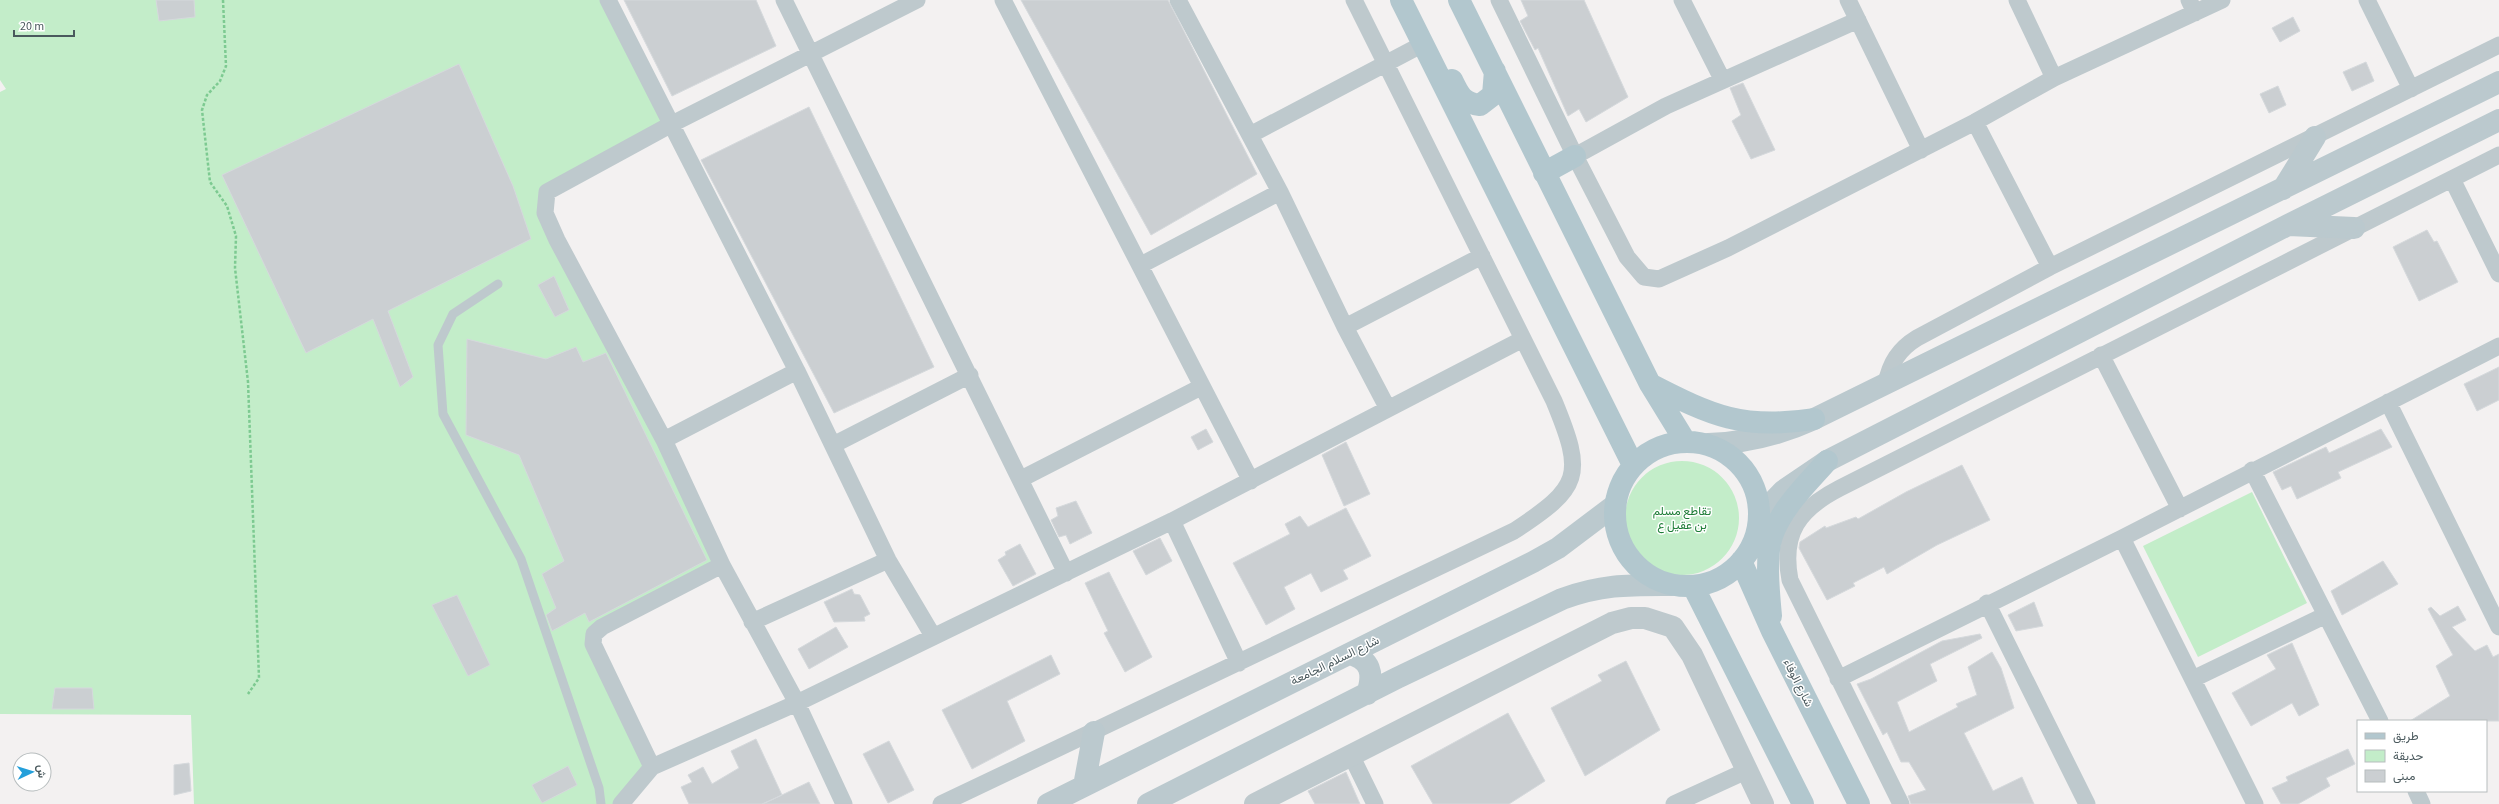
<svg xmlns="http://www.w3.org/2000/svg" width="2499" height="804" font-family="'Source Sans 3',Vazirmatn,sans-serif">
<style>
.green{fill:#c3edc9}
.building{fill:#cbcfd2;stroke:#d5d9dc}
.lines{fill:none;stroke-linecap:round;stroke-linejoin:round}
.path{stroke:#7dca91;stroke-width:2.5;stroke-dasharray:3 2;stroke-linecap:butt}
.service{stroke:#bec9cd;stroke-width:9}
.minor{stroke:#bec9cd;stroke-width:17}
.tertiary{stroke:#bec9cd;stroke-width:22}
.secondary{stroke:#bbc9ce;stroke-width:22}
.primary{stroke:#b2c7ce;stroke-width:22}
.labels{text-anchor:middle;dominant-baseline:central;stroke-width:3;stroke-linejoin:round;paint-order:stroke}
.park-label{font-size:12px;fill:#1d7c36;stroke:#fff}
.street-label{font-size:12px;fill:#4a595d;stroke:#fff}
</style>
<rect width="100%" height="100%" fill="#f3f1f1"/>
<!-- green -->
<path class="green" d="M0,0H608L670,125L547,191L545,213L722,565L594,634L652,767L621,804H194L191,715L0,714V92L6,89L0,80Z
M1625 518a57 57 0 1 1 114 0a57 57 0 1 1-114 0Z
M2252,492L2307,603L2198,657L2143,546Z"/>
<!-- building -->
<path class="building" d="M156,0H194L195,17L159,21Z
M624,0H756L776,46L672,96Z
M1021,0H1168L1257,174L1151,235Z
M1521,0H1584L1628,97L1586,122L1579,109L1568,116L1538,48L1535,50L1520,21L1528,16Z
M2293,17L2300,31L2280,42L2272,28Z
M2366,62L2374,81L2352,91L2343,72Z
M459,64L513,186L531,239L388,311L413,377L400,387L373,319L306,353L222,175Z
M1743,83L1775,150L1751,159L1732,121L1741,115L1730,88Z
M2278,86L2286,105L2269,113L2260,94Z
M809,107L934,367L834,413L701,160Z
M2427,230L2434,242L2437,241L2458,282L2419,301L2393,247Z
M554,276L569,310L555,317L538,285Z
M467,339L546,359L576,347L583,362L606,353L707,560L589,622L585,613L552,631L546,615L556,608L542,574L564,561L519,455L466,435Z
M2499,367V400L2477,411L2464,384Z
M1206,429L1213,442L1198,450L1191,437Z
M2381,429L2392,447L2338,472L2341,478L2297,499L2291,486L2282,490L2273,472L2326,447L2329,453Z
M1346,442L1370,494L1344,506L1322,455Z
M1962,465L1990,520L1937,545L1887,574L1884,567L1853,583L1855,586L1827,600L1799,548L1800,542L1825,526L1826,528L1856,517L1858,519L1906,492Z
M1076,501L1092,533L1070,544L1066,535L1059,537L1051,520L1058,516L1056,508Z
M1346,508L1371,556L1343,570L1348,579L1321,592L1311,573L1284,587L1295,609L1266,625L1233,563L1290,534L1285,524L1300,516L1308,527Z
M1160,538L1172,561L1146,575L1133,551Z
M1020,544L1036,574L1013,586L998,560L1006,555L1005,552Z
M2383,561L2398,584L2342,615L2331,591Z
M1109,572L1152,657L1125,672L1104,633L1108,631L1085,583Z
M852,589L854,594L860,595L870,614L864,617L865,621L834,622L824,602Z
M457,595L490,665L468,676L432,605Z
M2034,602L2043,626L2016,631L2008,615Z
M2458,606L2466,620L2452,627L2475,651L2487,645L2493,657L2499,654V721H2410L2450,696L2436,666L2453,655L2428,609L2431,607L2440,616Z
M836,627L848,647L809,669L798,649Z
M1980,634L1982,638L1930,664L1937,681L1897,702L1909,732L1958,707L1956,704L1977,695L1968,667L1992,652L2001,668L2014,708L1964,733L1993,791L2022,777L2034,804H1911L1908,796L1926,790L1909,762H1901L1887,732L1883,735L1857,684L1871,679L1942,641Z
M2292,643L2319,705L2299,716L2292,703L2251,726L2232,693L2276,669L2267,655Z
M1051,655L1060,674L1007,701L1025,741L972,769L942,710Z
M1626,661L1660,730L1585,776L1551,708L1602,681L1598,675Z
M55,688H92L94,709H52Z
M1508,713L1545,781L1509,804H1433L1411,766Z
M756,739L782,795L762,804H689L681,787L692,782L688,775L703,767L712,784L739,768L731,751Z
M889,741L914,790L888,803L863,754Z
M2348,749L2355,764L2326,778L2330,786L2298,804H2281L2272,788L2288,781L2286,777Z
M189,763L191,791L174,795V765Z
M568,766L577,785L542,803L532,785Z
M1346,772L1360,804H1315L1308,791Z
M809,782L820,804H763L782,795Z"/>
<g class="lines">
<!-- path -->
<path class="path" d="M223,0L226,66L220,81L207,95L202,110L210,182L227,206L236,236L235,268L248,382L259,678L248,694"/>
<!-- service -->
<path class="service" d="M498,284L453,314L438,345L443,414L521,559L599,788L601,804"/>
<!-- minor -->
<path class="minor" d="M608,0L797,371L888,560L933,636
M784,0L1066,573
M1003,0L1251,481
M1178,0L1280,192L1345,327L1388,409
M1499,0L1575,156
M1682,0L1722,79
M1848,0L1921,150
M2017,0L2054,78
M2189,0L2195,13
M2367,0L2411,89
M1858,20L1666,106L1575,156L1627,257L1644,277L1659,279L1728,248L1975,122L2054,78L2222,0
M1975,122L2050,267
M1250,135L1423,44
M2452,179L2499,274
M1141,265L1280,192
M1345,327L1482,256
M2101,355L2180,509
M1886,384C1890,363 1899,349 1917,338L2050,267L2499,45
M2388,402L2499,627
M664,440L797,371
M833,445L970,375
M2252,470L2380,721
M1021,479L1201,387
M1172,521L1239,663
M2122,538L2255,804
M1987,603L2087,804
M752,622L888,560
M1838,679L2122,538L2499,346
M2193,679L2326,615
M1351,755L1375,804
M652,767L593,644L594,634L602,627L722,565
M2416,791L2422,804
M621,804L652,767L797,703L1172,521L1523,339
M844,804L797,703L722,565L664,440L557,240L545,213L547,192L670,125L917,0
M941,804L1514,531C1581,487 1585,476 1554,401L1354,0
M1674,804L1746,771
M1901,804L1790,580C1781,533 1799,509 1840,488L2499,155"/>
<!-- tertiary -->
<path class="tertiary" d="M1255,804L1612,623L1631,618H1645L1673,627L1692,655L1763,804"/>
<!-- secondary -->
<path class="secondary" d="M2283,189L2315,137
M2289,225L2354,228
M1708,444C1746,443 1779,435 1814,419L2499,82
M1759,516L1783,491L1827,461L2288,225L2499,120
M1349,654C1371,659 1374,674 1367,694
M1084,786L1094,732
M1048,804L1533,562L1558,548L1615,505
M1148,804L1397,678L1562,599C1603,584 1630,585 1672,585"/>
<!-- primary -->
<path class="primary" d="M1401,0L1633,465
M1459,0L1650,384L1685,441
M1452,80C1459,95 1463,103 1480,105L1493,95L1495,71
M1544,173L1575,156
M1650,384C1712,416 1743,430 1814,419
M1615 514a72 72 0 1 1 144 0a72 72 0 1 1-144 0Z
M1741,561L1772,631L1859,804
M1693,586L1803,804
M1771,616C1769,594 1765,556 1772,536C1782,507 1807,484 1827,461"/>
</g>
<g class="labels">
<!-- park labels -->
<g class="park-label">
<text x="1682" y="511">تقاطع مسلم<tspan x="1682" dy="14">بن عقيل ع</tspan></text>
</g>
<!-- street labels -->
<g class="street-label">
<text transform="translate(1335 661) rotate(-26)">شارع السلام الجامعة</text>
<text transform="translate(1798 683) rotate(63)">شارع الوفاء</text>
</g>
</g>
<!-- legend -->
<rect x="2357" y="720" width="130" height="72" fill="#ffffff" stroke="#b7bdbe"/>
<rect x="2365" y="733" width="20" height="6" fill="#b2c7ce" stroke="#b7bdbe"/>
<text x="2393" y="740" font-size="12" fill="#4a595d">طريق</text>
<rect x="2365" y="750" width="20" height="12" fill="#c3edc9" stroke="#b7bdbe"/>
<text x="2393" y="760" font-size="12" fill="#4a595d">حديقة</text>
<rect x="2365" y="770" width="20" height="12" fill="#cbcfd2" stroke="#b7bdbe"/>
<text x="2393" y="780" font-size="12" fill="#4a595d">مبنى</text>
<!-- north arrow -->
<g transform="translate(32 772) rotate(86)"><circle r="19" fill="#ffffff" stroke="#b7bdbe"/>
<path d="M0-3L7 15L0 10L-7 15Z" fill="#249fda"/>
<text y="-6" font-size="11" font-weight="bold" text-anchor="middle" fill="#4a595d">ش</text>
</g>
<!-- scale -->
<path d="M14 30v6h60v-6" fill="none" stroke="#4a595d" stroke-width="2"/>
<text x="20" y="30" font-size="12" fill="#4a595d" stroke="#ffffff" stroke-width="3" paint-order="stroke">20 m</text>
</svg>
